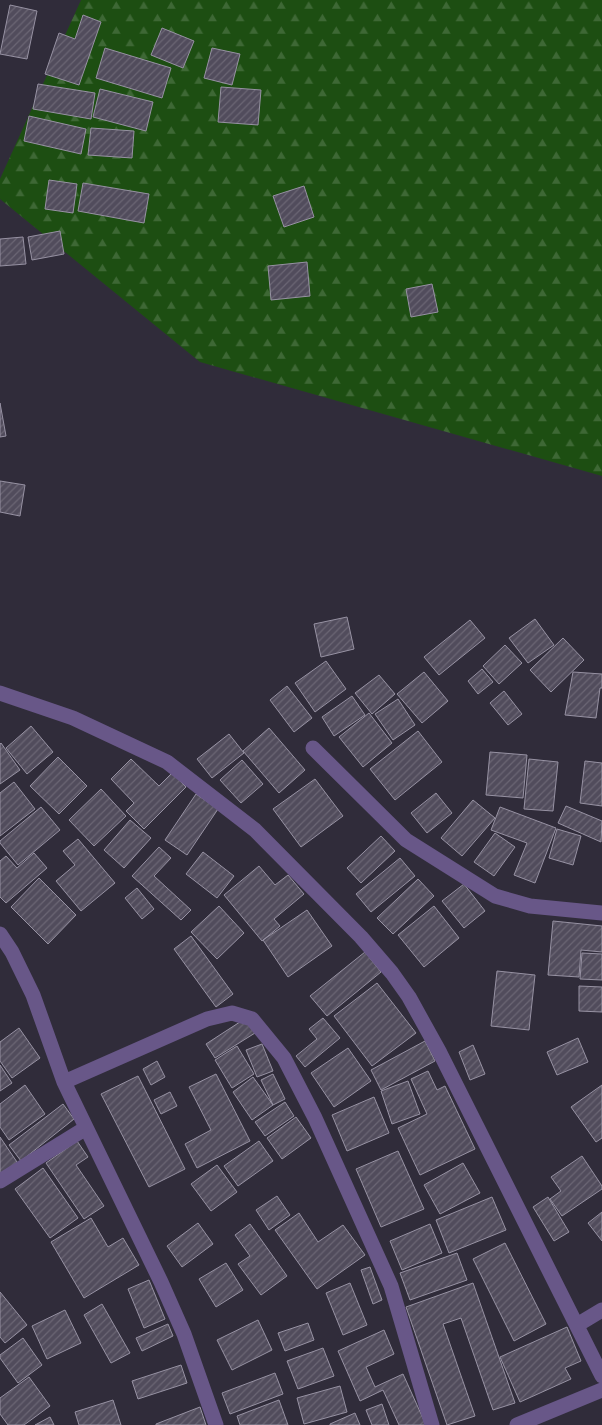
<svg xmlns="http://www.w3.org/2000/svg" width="602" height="1425" font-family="'Sofia Sans Condensed',sans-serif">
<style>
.forest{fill:url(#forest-firs)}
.building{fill:url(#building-hatch);stroke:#9792a3}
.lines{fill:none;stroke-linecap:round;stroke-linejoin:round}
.street{stroke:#685788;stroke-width:15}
</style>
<defs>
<pattern id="forest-firs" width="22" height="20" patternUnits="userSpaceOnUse" patternTransform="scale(1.25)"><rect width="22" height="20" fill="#1d4e12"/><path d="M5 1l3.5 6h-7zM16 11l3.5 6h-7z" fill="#3e6835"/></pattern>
<pattern id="building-hatch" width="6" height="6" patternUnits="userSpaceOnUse" patternTransform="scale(1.25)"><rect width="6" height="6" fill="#514c5c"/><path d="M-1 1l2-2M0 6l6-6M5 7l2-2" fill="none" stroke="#6b6674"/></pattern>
</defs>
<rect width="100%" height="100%" fill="#302c3a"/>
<!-- forest -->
<path class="forest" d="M81,0H602V476L200,362L0,199V179Z"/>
<!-- building -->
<path class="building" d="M10,5L37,11L27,59L0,54Z
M83,15L101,22L79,85L45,74L59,33L75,39Z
M162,28L194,41L183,68L151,55Z
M105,48L171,68L162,98L96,78Z
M212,48L240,54L232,85L204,78Z
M38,84L95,93L91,119L33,109Z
M221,87L261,90L258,125L218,122Z
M100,89L153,102L146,131L93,117Z
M29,116L86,129L81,154L24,141Z
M91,128L134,131L132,158L88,155Z
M49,180L77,184L73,213L45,209Z
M83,183L149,194L144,223L78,211Z
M304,186L314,217L284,227L273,196Z
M60,231L64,254L32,260L28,237Z
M23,237L26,264L0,266V239Z
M307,262L310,296L271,300L268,266Z
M432,284L438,312L411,317L406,289Z
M0,403L6,436L0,437Z
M0,481L25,485L20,516L0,512Z
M347,617L354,649L321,657L314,624Z
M535,619L554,645L528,663L509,638Z
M470,620L485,638L439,675L424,657Z
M563,638L584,660L551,692L530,670Z
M505,645L522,663L499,684L483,666Z
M326,661L346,689L315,712L295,683Z
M482,669L493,682L478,694L468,681Z
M424,672L448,701L422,723L397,694Z
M573,672L602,674V688H600L596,718L565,715Z
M379,675L395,694L372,714L355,693Z
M287,686L312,718L294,732L270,700Z
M504,691L522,714L508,725L490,703Z
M352,696L365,715L334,736L322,717Z
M398,699L415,725L393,740L375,714Z
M369,713L392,743L363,767L339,737Z
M31,726L53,752L27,774L6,748Z
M269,728L305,770L279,793L243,751Z
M418,731L442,762L395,800L370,769Z
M229,734L244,753L212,778L197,759Z
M1,743L20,770L0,784V744Z
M490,752L527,755L523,798L486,795Z
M58,757L87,786L59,814L30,786Z
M131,759L159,786L172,773L186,787L144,829L126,811L134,803L111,779Z
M529,759L558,762L553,811L524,809Z
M242,760L263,784L241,803L220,780Z
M585,761L602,763V806L580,803Z
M315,779L343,816L301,847L273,809Z
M14,782L35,809L0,836V793Z
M101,789L126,816L94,846L69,820Z
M436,793L452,813L427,833L411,813Z
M196,794L218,809L187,855L165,840Z
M473,800L495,818L462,856L441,838Z
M566,806L602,821L601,842L558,823Z
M41,807L60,830L18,865L0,843V841Z
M500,807L556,828L535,883L514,875L527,843L491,830Z
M130,820L151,838L124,868L104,850Z
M557,829L581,836L573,865L549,858Z
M495,833L515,847L494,876L474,862Z
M381,836L395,851L361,883L347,868Z
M78,839L115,883L81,911L56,881L75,865L63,851Z
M159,847L171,858L154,876L191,910L181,920L132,876Z
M203,852L234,876L217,898L186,874Z
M34,853L47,868L6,903L0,897V861L6,856L17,868Z
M400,858L415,876L371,912L356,894Z
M259,866L275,885L288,875L304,894L274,919L280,926L262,941L224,895Z
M39,878L76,915L48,944L11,907Z
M418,879L434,896L393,934L377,918Z
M464,884L485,911L464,928L442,901Z
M137,888L154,909L142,919L125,898Z
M219,906L244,933L217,959L191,932Z
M434,906L459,938L424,967L398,935Z
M307,910L332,946L288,977L263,940Z
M553,921L602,926V952L581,950L579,977L548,975Z
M191,936L233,994L216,1007L174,949Z
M365,952L381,972L327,1016L310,996Z
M582,953L602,954V980L580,979Z
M497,971L535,975L529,1030L491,1026Z
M377,983L416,1033L372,1066L334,1016Z
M579,986L602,987V1012L579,1011Z
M246,1018L255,1033L215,1058L206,1044Z
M323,1018L340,1038L305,1067L296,1056L317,1039L309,1029Z
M19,1028L40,1058L12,1078L0,1061V1042Z
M578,1038L588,1062L557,1075L547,1052Z
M425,1041L435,1061L381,1090L371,1070Z
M262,1044L273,1071L257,1077L246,1050Z
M473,1045L485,1074L470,1080L459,1052Z
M237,1046L254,1074L232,1088L215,1060Z
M348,1048L371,1081L334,1107L311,1073Z
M157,1061L165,1077L151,1085L143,1069Z
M0,1065L12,1083L0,1091Z
M428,1071L437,1090L445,1086L475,1149L420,1175L398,1128L427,1114L411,1079Z
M216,1074L250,1141L197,1168L185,1144L211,1130L189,1087Z
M273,1074L285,1099L273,1105L261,1080Z
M138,1076L185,1169L149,1187L101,1094Z
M253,1077L273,1105L252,1120L233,1092Z
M408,1081L420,1114L392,1124L381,1091Z
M25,1085L45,1114L9,1140L0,1127V1104Z
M602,1085V1138L596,1142L571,1107Z
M170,1092L177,1106L161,1114L154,1100Z
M374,1097L389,1133L347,1151L332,1115Z
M285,1102L294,1116L265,1136L255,1122Z
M63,1104L74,1119L21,1161L9,1145Z
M296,1117L311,1138L282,1159L267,1138Z
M0,1137L19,1165L0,1178Z
M77,1141L88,1157L76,1165L104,1206L84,1219L46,1163Z
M259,1141L273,1161L238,1186L224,1166Z
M398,1151L424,1209L381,1227L356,1169Z
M582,1156L602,1186V1189L562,1216L550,1199L561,1191L551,1177Z
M463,1163L480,1193L440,1214L424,1185Z
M217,1165L237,1192L211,1211L191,1184Z
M43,1168L78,1218L50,1238L15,1189Z
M277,1196L290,1215L269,1230L256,1210Z
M492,1197L506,1230L449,1253L436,1220Z
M548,1197L569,1232L554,1241L533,1207Z
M602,1212V1241L588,1223Z
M299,1213L318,1242L343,1225L365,1255L317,1289L275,1230Z
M91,1218L108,1247L123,1238L139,1265L84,1298L51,1242Z
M198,1223L213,1244L182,1267L167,1246Z
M250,1224L287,1276L261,1295L238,1264L250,1256L235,1235Z
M430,1224L442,1253L402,1270L390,1241Z
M505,1243L546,1324L514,1341L473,1259Z
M457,1253L467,1280L410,1300L400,1273Z
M226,1263L243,1290L216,1307L199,1279Z
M370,1267L382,1300L373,1304L361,1270Z
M149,1280L165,1319L144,1328L128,1289Z
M350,1283L367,1325L343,1335L326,1293Z
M473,1283L515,1403L493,1410L461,1318L443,1324L475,1416L447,1425L406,1307Z
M0,1292L27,1325L5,1343L0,1337Z
M102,1304L130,1353L111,1363L84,1315Z
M65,1310L81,1343L47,1359L32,1326Z
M258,1320L272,1350L232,1370L217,1340Z
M308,1323L314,1340L285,1351L278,1333Z
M168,1324L173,1336L142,1351L136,1338Z
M567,1327L581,1361L565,1368L571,1379L520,1402L500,1357Z
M384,1330L394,1354L366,1367L375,1387L403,1374L426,1425H399L383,1390L360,1401L338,1351Z
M23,1338L42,1365L18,1383L0,1358V1355Z
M323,1348L334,1376L298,1389L287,1361Z
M181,1365L187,1383L138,1399L132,1381Z
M275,1373L283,1394L230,1414L222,1393Z
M29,1377L50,1406L24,1425H8L0,1414V1398Z
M340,1386L347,1412L304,1424L297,1398Z
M113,1400L121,1425H79L75,1412Z
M279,1400L288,1425H240L237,1416Z
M382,1404L389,1425H372L366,1410Z
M200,1407L206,1425H156V1424Z
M355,1413L360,1425H330V1424Z
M50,1417L54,1425H35Z"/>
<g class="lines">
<!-- street -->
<path class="street" d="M0,693L73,718L167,762L255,830L361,937L392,973L409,997L440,1053L602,1376
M313,748L406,840L495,896L530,906L602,913
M0,934L12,952L33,995L64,1082
M0,1181L86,1128
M577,1325L602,1310
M216,1425L184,1334L161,1282L64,1082L207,1019L232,1013L252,1019L284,1058L315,1118L391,1286L432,1425
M517,1425L602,1390"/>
</g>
</svg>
